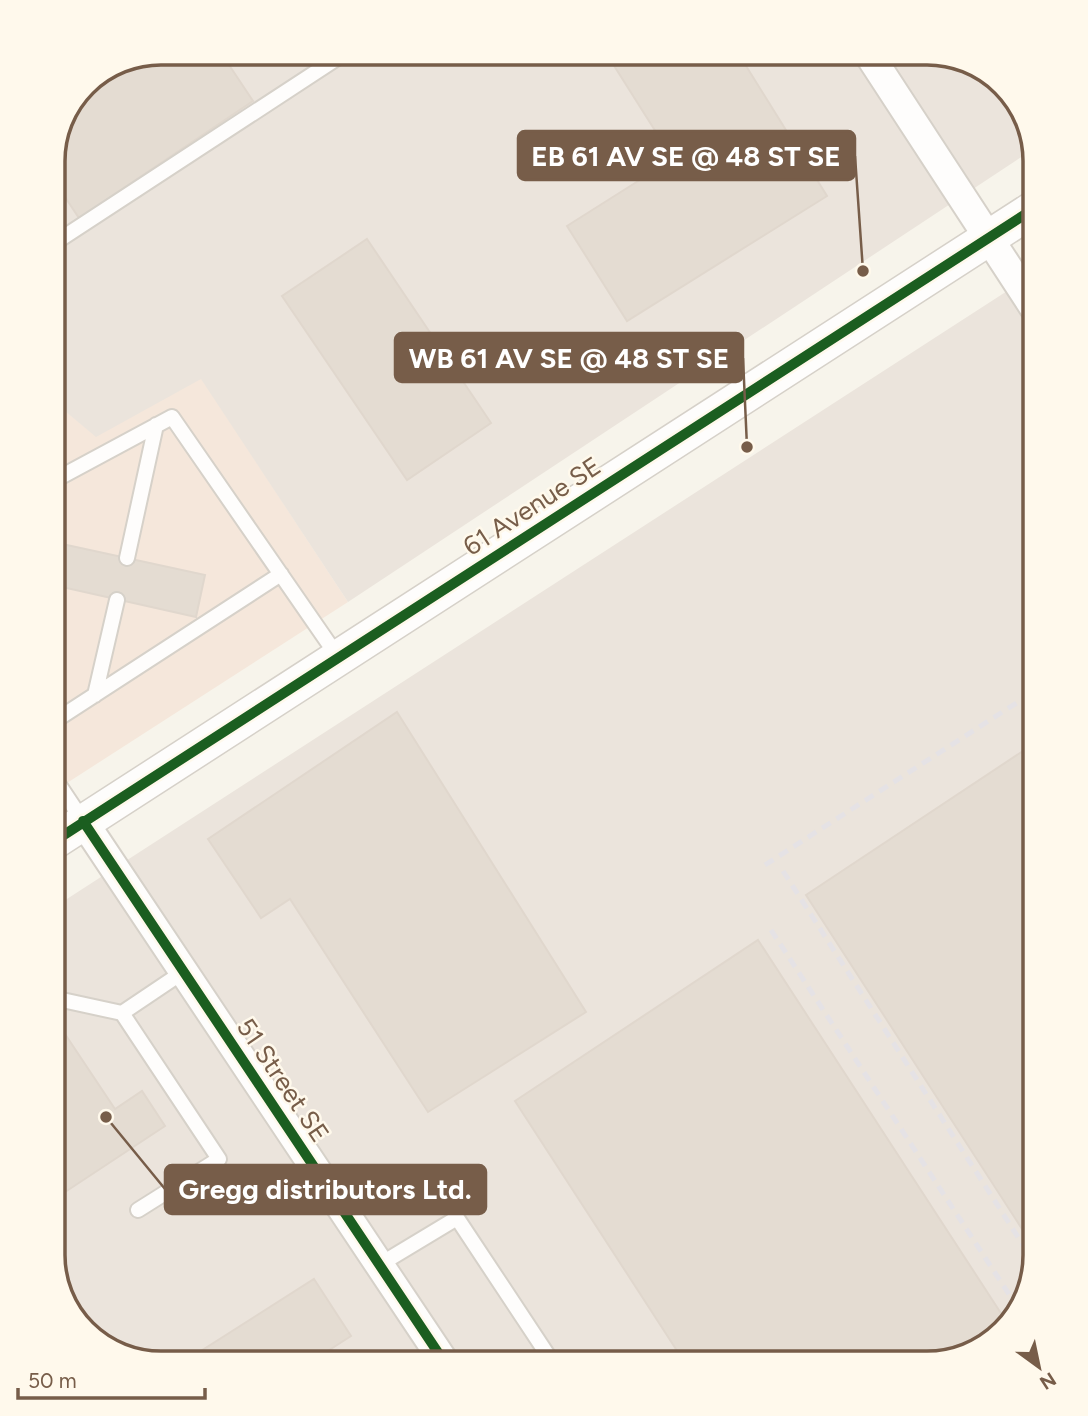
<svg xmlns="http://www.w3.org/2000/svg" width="1088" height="1416" font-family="Figtree,sans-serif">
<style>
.commercial{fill:#f5e7db}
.industrial{fill:#ebe4dc}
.building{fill:#e4dcd2;stroke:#e0d7cd;stroke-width:2}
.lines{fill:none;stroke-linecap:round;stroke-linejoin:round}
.service-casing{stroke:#d6d1c9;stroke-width:18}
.minor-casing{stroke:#d6d1c9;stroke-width:32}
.tertiary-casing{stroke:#d6d1c9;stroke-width:38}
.service{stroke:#fefdfc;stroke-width:14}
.minor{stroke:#fefdfc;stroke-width:28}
.tertiary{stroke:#fefdfc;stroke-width:35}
.rail{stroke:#e5e2e5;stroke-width:5;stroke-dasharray:10 7;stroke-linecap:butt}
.cycleway-casing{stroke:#fff9ec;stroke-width:15}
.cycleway{stroke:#1b5e20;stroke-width:10}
.labels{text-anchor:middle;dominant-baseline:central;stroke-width:5;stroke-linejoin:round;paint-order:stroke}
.street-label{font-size:26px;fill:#775d49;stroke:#fff9ec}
.rim{fill:none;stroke:#775d49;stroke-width:3.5}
.leader{fill:none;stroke:#775d49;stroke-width:2.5}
.callout-dot{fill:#775d49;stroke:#fff9ec;stroke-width:2.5}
.callout{fill:#775d49;stroke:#775d49;stroke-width:2.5}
.callout-label{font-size:28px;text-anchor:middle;font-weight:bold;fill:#fff}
</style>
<rect width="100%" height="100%" fill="#f7f4eb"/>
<!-- commercial -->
<path class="commercial" d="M201,378L348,602L53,792V401L96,436Z"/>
<!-- industrial -->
<path class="industrial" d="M161,53H934L981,67L1017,101L1032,150L348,602L201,379L96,437L53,401V153L89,80Z
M1035,273V1256L1021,1309L987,1345L928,1363H154L106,1349L71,1315L53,1255V908Z"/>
<!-- building -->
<path class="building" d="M161,52L221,53L253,101L79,218L53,179V153L89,80Z
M606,53H738L827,196L627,321L567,226L673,159Z
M367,239L491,423L407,480L282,296Z
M53,542L205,575L196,617L53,585Z
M397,712L586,1012L428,1112L290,899L261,918L208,839Z
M1035,743V1249L806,895Z
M758,940L1008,1324L987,1345L928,1363H685L515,1101Z
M61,1028L115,1109L142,1091L165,1126L53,1200V1034Z
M314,1279L351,1336L309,1363H182Z"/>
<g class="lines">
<!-- service casing -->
<g class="service-casing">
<path id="service" d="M53,244L345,53
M53,481L172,417L338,657
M127,558L156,425
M95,695L117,600
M53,722L281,574
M53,776L83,821
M53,998L122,1013L183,972
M122,1013L219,1159L138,1210
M379,1265L457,1218L553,1363"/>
</g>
<!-- minor casing -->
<g class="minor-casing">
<path id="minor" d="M868,53L1035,309
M83,821L445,1363"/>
</g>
<!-- tertiary casing -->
<g class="tertiary-casing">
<path id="tertiary" d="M53,842L1035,208"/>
</g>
<!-- service -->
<use href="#service" class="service"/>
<!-- minor -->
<use href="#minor" class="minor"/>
<!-- tertiary -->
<use href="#tertiary" class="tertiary"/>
<!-- rail -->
<path class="rail" d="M765,865L1035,691
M783,871L1034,1262
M771,930L1020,1311"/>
<!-- cycleway casing -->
<g class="cycleway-casing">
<path id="cycleway" d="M83,821L445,1363
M53,842L1035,208"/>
</g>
<!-- cycleway -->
<use href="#cycleway" class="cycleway"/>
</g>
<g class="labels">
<!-- street labels -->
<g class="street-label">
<text transform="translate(532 506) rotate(-33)">61 Avenue SE</text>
<text transform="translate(283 1080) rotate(56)">51 Street SE</text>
</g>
</g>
<!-- crop -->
<path d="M0 0H1088V1416H0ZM161 65H927A96 96 0 0 1 1023 161V1255A96 96 0 0 1 927 1351H161A96 96 0 0 1 65 1255V161A96 96 0 0 1 161 65Z" fill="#fff9ec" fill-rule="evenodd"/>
<path class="rim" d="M161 65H927A96 96 0 0 1 1023 161V1255A96 96 0 0 1 927 1351H161A96 96 0 0 1 65 1255V161A96 96 0 0 1 161 65Z"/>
<!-- callouts -->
<path class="leader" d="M863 271L855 156M747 447L743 358M106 1117L165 1189"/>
<g class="callout-dot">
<circle cx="863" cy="271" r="7"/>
<circle cx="747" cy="447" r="7"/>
<circle cx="106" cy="1117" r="7"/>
</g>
<g class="callout">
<rect x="518" y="131" width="337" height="49" rx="7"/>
<rect x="395" y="333" width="348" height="49" rx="7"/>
<rect x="165" y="1165" width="321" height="49" rx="7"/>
</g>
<g class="callout-label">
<text x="686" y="166">EB 61 AV SE @ 48 ST SE</text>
<text x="569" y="368">WB 61 AV SE @ 48 ST SE</text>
<text x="325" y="1199">Gregg distributors Ltd.</text>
</g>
<!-- north arrow -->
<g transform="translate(1039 1367) rotate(147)" stroke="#fff9ec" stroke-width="5" paint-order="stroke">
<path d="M0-5L12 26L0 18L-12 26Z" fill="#775d49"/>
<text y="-10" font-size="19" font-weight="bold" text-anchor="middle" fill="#775d49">N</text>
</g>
<!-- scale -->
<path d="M18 1388v10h187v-10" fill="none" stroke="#775d49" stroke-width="3.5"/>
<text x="28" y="1388" font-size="21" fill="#775d49" stroke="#fff9ec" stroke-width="5" paint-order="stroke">50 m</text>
</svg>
